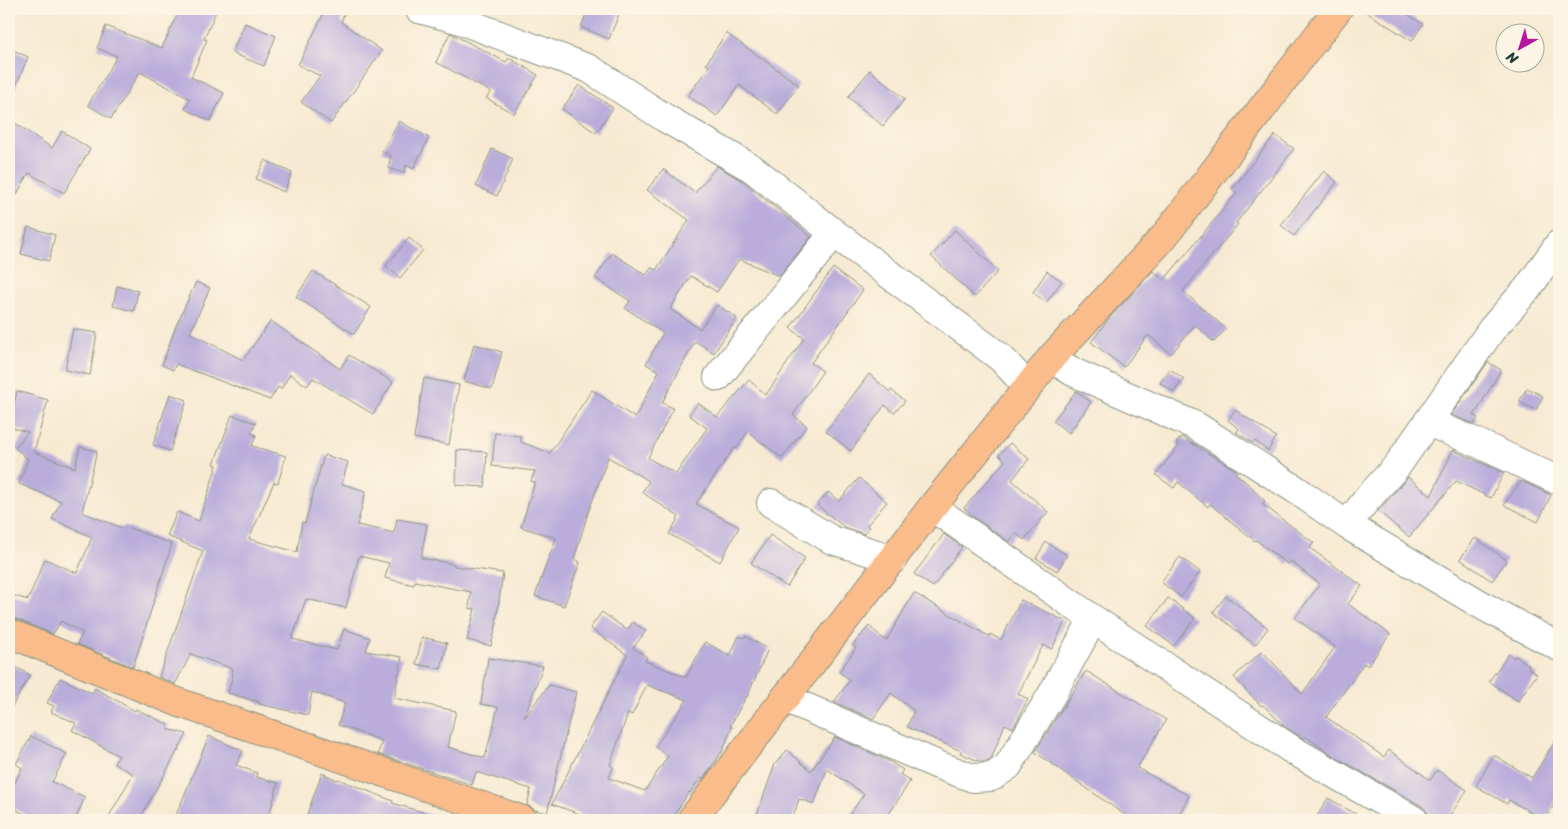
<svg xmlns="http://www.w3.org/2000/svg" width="1568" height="829" font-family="Sriracha,sans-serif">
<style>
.building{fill:#baaddb;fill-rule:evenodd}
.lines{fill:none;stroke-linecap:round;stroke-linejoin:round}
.minor-casing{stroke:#8b9483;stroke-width:30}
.major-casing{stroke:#8b9483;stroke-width:30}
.minor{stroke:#fff;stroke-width:28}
.major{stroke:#fabc8b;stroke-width:28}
</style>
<rect width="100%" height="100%" fill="#fcf5e5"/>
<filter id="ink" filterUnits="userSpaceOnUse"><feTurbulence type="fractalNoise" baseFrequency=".02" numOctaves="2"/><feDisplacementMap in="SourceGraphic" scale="10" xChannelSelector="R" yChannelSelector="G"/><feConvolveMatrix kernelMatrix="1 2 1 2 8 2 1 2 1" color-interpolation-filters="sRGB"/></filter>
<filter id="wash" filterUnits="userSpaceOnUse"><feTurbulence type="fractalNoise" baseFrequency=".0096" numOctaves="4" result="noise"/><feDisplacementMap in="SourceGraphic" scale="20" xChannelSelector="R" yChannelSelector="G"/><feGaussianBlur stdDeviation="1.12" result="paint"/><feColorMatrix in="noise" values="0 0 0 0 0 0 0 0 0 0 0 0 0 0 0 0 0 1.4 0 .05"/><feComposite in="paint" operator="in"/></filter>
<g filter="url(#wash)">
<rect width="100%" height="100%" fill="#f7ead2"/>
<g id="blocks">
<!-- building -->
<path class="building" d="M180,9H217L204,39L207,40L191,77L224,93L210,121L185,109L190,99L140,72L111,119L88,105L117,56L97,48L106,26L162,48Z
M326,9H346L341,22L382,51L331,123L301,102L320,76L298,65Z
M588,9H621L609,39L581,27Z
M1361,9H1399L1423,24L1412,41Z
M245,23L276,36L264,66L232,53Z
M450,33L506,62L509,58L538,75L514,114L486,98L491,92L436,62Z
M726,33L799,85L777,114L739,85L717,116L688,96L709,66L706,64Z
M9,48L28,57L9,103Z
M870,70L905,99L883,126L848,97Z
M579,85L613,108L596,133L562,109Z
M9,119L52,148L62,131L90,149L64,193L29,173L9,208Z
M399,121L429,138L413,169L406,165L404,173L388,168L391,156L382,151Z
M1275,135L1294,149L1236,223L1238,224L1183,291L1226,329L1214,342L1195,325L1171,354L1148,335L1124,367L1091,342L1112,315L1153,271L1164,280L1237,193L1232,189Z
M492,149L513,159L497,196L476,186Z
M265,160L292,173L284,192L256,179Z
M717,166L744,182L811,237L779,276L739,259L717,292L691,276L670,309L700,329L717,305L737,318L714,353L695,341L662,403L673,408L648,458L676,474L707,428L689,415L698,403L717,417L749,380L766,395L804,338L790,328L833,268L863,290L811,363L823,371L793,415L807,426L782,458L748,432L736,449L734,448L696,504L739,527L720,562L669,534L679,517L642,492L649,481L608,457L588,513L574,559L580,562L564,606L535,596L556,538L521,527L535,482L531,481L535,471L492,466L495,433L521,436V442L550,453L592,390L635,418L659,371L646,364L663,333L625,308L630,301L595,278L612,253L646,275L651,268L656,270L689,220L647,190L663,169L695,193Z
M1324,171L1337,182L1294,236L1281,225Z
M28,227L55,235L49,261L21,254Z
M955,230L998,271L975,297L931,256Z
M409,238L423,250L400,278L386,266Z
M313,271L371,307L354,334L296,297Z
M1047,271L1062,281L1046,303L1033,292Z
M196,282L210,288L190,333L243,360L271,321L340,369L349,355L393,382L373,414L313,378L307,386L290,374L281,389L278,387L270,400L176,364L173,370L162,365L176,326Z
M117,286L138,291L134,311L113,306Z
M73,329L97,333L90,375L65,370Z
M474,344L502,352L492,389L464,381Z
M1488,362L1501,370L1474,416L1478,418L1474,424L1451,415Z
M1170,369L1184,379L1174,392L1160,383Z
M869,374L890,392L891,390L905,401L894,413L885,405L851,451L826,431Z
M424,378L459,385L449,445L414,438Z
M1527,388L1543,396L1536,410L1519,402Z
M17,391L48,400L34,452L75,468L80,447L97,451L82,512L122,528L124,526L172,544L133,667L77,644L83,633L61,621L53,634L9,616V594L28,600L45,559L77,573L92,537L52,519L61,501L19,484L28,459L15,448L28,432L9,427Z
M1076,391L1091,402L1069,433L1053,421Z
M170,394L187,400L170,451L153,445Z
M1235,410L1276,437L1268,451L1255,441L1253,443L1236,432L1239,429L1228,420Z
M232,415L256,423L251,433L256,435L252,446L286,456L278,483L274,482L249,539L297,552L302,522L305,523L324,455L348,462L342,484L366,491L357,525L394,533L397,519L427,524L421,558L454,564V566L503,573L496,622H497L491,646L467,640L475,609L469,608L471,592L415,581L414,585L385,578L389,563L359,556L346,608L306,599L292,639L337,650L344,629L370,638L366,651L402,657L394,698L456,711L448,747L485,758L498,707L481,704L488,658L543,666L524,718L549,685L576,692L547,813L535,810L527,805L531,789L476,772L472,785L378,754L382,741L338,725L345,703L312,692L308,715L259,704V702L228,693L233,674H231L233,669L191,654L175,684L159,677L203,551L167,536L177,512L199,521L217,465L214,464Z
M1182,437L1237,471L1235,473L1254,489L1253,490L1265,501L1262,504L1314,543L1310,548L1362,586L1348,604L1390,634L1368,666L1364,663L1326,717L1384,757L1389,750L1430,780L1437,770L1467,790L1447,820H1435L1429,816L1427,812L1422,806L1332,755L1306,737L1304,739L1285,727L1263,705L1261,706L1234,677L1262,651L1302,694L1335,647L1295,618L1320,584L1290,561L1287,564L1256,540L1255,541L1210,504L1208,507L1178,482L1174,488L1156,475L1179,445L1176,443Z
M1010,443L1029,459L1012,480L1048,512L1024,540L1016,533L1009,542L976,519L964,508L1005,461L999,455Z
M457,450L487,452L485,487L456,485Z
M1453,450L1504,473L1491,498L1456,481L1409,537L1378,511L1408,477L1431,496Z
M859,478L887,502L867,525L869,527L864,534L844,527L817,505L828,492L839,501Z
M1521,481L1551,495L1538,522L1504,505Z
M944,534L962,547L933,587L914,574Z
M770,535L805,558L787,587L751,563Z
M1475,538L1507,560L1492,581L1460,559Z
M1046,542L1067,555L1057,571L1036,558Z
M1180,557L1200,572L1181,597L1161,582Z
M914,593L956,618L989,636L990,634L1001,640L1021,600L1065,621L1052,649L1043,645L1018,694L1028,699L1018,719L1013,728L1005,724L991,759L987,762H981L960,753L961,751L907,727L914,711L891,693L873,719L834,702L850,680L839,672L856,648L853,645L869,626L886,641Z
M1226,596L1268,628L1255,645L1213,612Z
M1168,598L1195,618L1174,646L1147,626Z
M602,612L627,630L633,622L646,631L633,648L647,657L645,661L686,677L705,642L730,656L739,636L744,638L745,636L768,649L747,697H746L730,726L732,727L723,750L703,779L700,778L690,793L689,792L671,820H596L552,804L627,655L590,628ZM647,685L687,700L655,747L668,756L645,791L609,778L613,767L610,765L628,713L632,715Z
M422,637L447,643L441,669L416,664Z
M1509,654L1514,658L1516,656L1529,665L1528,668L1537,674L1518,701L1489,681Z
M9,663L30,675L9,712Z
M1086,671L1166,720L1137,768L1189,796L1176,820H1132L1035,752Z
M60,678L92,693L95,688L135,711L136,709L169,725L167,729L187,734L139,820H107L133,774L114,763L119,756L72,730L76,723L51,712L54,706L47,703Z
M1559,735V796L1545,820L1509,800L1507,804L1476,786L1494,755L1532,778Z
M31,736L67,754L52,782L85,797L75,820H36L9,806V795L22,768L16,764Z
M209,736L243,751L236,765L257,773L256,777L278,783L268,820H174Z
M835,737L889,761L903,770L900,774L910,781L885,820H846L864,794L827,769L814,804L799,799L792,820H755L775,764L787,750L811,771Z
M322,773L337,780L338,779L393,801L392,803L436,816V820H305Z
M1328,798L1366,820H1315Z"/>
</g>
</g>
<g filter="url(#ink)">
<use href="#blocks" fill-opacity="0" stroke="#8b9483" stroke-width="1"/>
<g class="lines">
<!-- minor casing -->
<g class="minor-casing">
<path id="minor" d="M419,9L457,19L590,69L665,118L753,169L834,233L1001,358L1028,387
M1051,358L1073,372L1196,426L1295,489L1347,525L1485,607L1559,647
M718,377L834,233
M1428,422L1473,441L1559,481
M771,503L832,540L893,559
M932,507L1093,619L1291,749L1414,820
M1347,525L1368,498L1397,466L1492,329L1528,288L1559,244
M785,698L938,765L973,778L992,777L1008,766L1051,696L1093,619"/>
</g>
<!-- major casing -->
<g class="major-casing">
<path id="major" d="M9,633L180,703L523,820
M691,820L932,507L1051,358L1163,238L1338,9"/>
</g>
<!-- minor -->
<use href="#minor" class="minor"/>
<!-- major -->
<use href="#major" class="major"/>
</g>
</g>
<!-- margin -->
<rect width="1568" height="829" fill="none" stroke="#fcf5e5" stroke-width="30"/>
<!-- north arrow -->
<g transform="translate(1520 48) rotate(219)"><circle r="24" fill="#fcf5e5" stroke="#a4ab9e"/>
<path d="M0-4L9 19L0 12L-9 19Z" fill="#b5179e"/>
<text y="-8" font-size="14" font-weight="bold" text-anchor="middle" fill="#1f3d34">N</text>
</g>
</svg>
